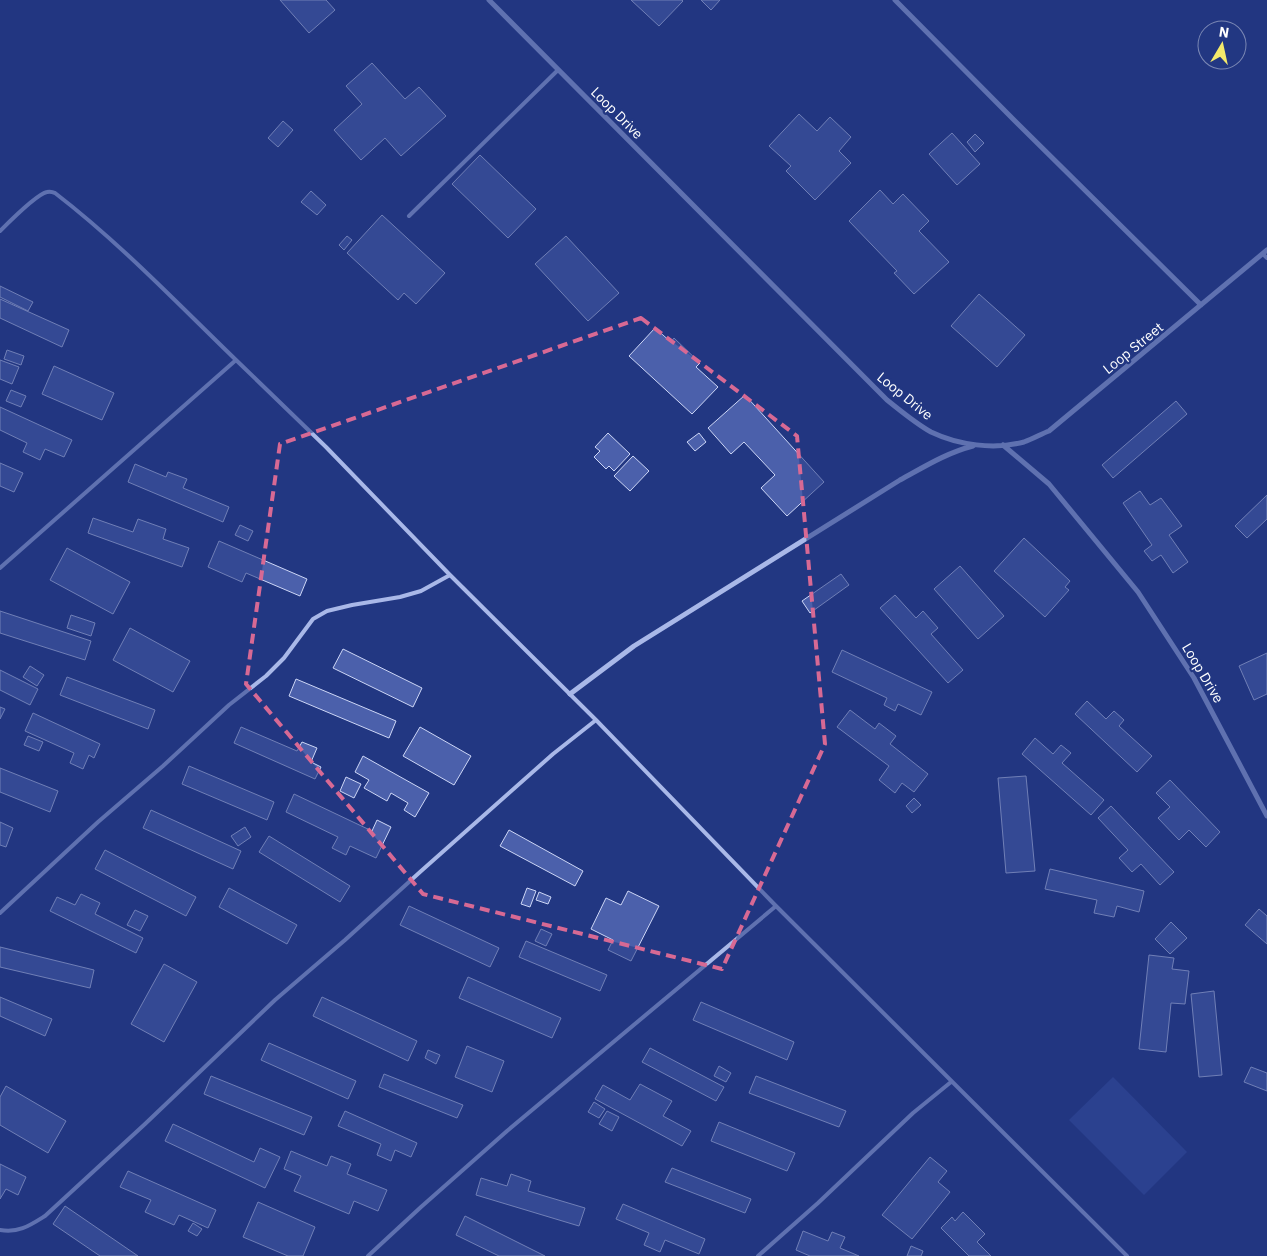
<svg xmlns="http://www.w3.org/2000/svg" width="1267" height="1256" font-family="'IBM Plex Sans',sans-serif">
<style>
.grass{fill:#364ea0}
.building{fill:#4b60ab;stroke:#cdd6f6}
.lines{fill:none;stroke-linecap:round;stroke-linejoin:round}
.lane{stroke:#a9b8e8;stroke-width:4}
.street{stroke:#a9b8e8;stroke-width:5}
.marked{fill:none;stroke:#d76994;stroke-width:4;stroke-dasharray:10 6;stroke-linejoin:round}
.labels{text-anchor:middle;dominant-baseline:central;stroke-width:4.5;stroke-linejoin:round;paint-order:stroke}
.street-label{font-size:14px;fill:#fff;stroke:#223782}
</style>
<rect width="100%" height="100%" fill="#223782"/>
<!-- grass -->
<path class="grass" d="M1113,1077L1187,1152L1144,1195L1069,1120Z"/>
<!-- building -->
<path class="building" d="M280,0H326L335,10L309,33Z
M631,0H682L683,1L659,26Z
M701,0H720L711,10Z
M372,63L405,99L419,87L446,116L401,156L385,138L361,160L334,130L362,104L346,86Z
M799,114L817,131L830,117L851,137L839,151L851,163L815,200L786,171L791,166L769,146Z
M283,121L293,130L278,147L268,138Z
M952,133L980,164L957,185L929,154Z
M975,134L984,143L975,152L967,142Z
M480,155L536,209L508,238L452,184Z
M880,190L893,204L903,194L929,221L919,231L949,262L914,294L894,273L897,271L849,221Z
M311,191L326,205L317,215L301,202Z
M382,215L445,273L416,304L404,293L398,300L347,253Z
M347,236L352,240L344,250L339,245Z
M566,236L619,293L588,321L535,264Z
M0,286L33,302L28,311L0,297Z
M979,294L1025,335L997,367L951,326Z
M0,299L69,330L62,347L0,318Z
M655,328L671,342L674,338L700,363L696,367L718,387L692,414L629,356Z
M7,350L24,356L21,365L4,359Z
M0,360L19,367L12,384L0,379Z
M54,366L114,393L102,420L42,394Z
M11,390L26,396L21,407L6,401Z
M745,395L824,482L787,516L761,488L775,475L744,442L731,454L708,428Z
M1176,401L1187,414L1113,478L1102,465Z
M0,407L72,440L64,457L45,449L40,460L23,452L27,443L0,430Z
M608,433L630,454L614,471L609,466L606,469L594,457L600,451L595,447Z
M699,433L706,442L695,451L687,442Z
M633,456L649,471L630,491L614,476Z
M0,463L23,473L14,492L0,486Z
M135,464L166,477L168,472L187,479L183,488L229,507L223,522L128,482Z
M1140,491L1150,505L1161,498L1182,526L1169,535L1188,562L1173,573L1161,555L1152,561L1144,551L1152,545L1123,503Z
M1267,495V519L1247,538L1235,526Z
M93,518L133,532L138,519L166,529L163,539L189,548L182,567L88,533Z
M240,525L253,531L248,541L235,535Z
M1024,538L1070,581L1065,587L1069,590L1045,617L994,571Z
M219,541L307,579L300,596L246,573L242,582L208,567Z
M67,548L130,582L113,614L50,580Z
M960,566L1004,616L978,639L934,589Z
M841,574L849,585L810,613L802,601Z
M895,595L916,618L923,611L938,628L931,634L963,670L948,683L880,608Z
M0,611L91,641L85,660L0,633Z
M71,615L95,623L91,636L67,628Z
M130,628L190,661L173,692L113,660Z
M343,649L422,688L413,707L333,668Z
M842,650L932,692L921,715L898,704L895,711L884,705L887,698L832,672Z
M1267,653V694L1254,700L1239,666Z
M30,666L44,675L37,686L23,677Z
M0,670L38,689L30,705L0,690Z
M67,677L155,710L148,729L60,695Z
M296,679L396,721L389,738L289,696Z
M1087,701L1106,719L1114,711L1124,720L1119,726L1152,756L1137,772L1075,714Z
M0,707L5,709L0,719Z
M850,710L875,729L879,723L896,736L890,744L928,774L914,792L902,783L895,793L879,780L889,766L837,727Z
M33,713L100,744L94,758L89,755L83,769L70,763L74,753L25,731Z
M241,727L297,751L302,742L317,748L311,762L321,767L315,779L234,743Z
M420,727L471,756L454,785L403,756Z
M28,736L43,742L39,751L24,745Z
M1035,738L1053,754L1061,745L1071,753L1062,763L1104,800L1091,815L1022,754Z
M363,756L429,793L415,817L404,810L408,803L391,793L387,801L364,788L369,780L355,772Z
M189,766L274,802L267,820L182,784Z
M0,768L58,791L50,812L0,792Z
M1026,776L1035,871L1006,873L998,778Z
M346,777L361,784L354,798L340,791Z
M1170,780L1220,832L1206,847L1189,830L1179,840L1158,818L1170,807L1156,793Z
M294,794L372,831L377,820L391,827L376,858L350,846L346,855L332,848L338,837L286,812Z
M914,798L921,805L912,813L906,806Z
M1111,806L1174,872L1160,885L1141,864L1132,872L1119,858L1128,850L1098,818Z
M151,810L241,851L233,869L143,828Z
M0,822L13,828L6,847L0,845Z
M245,827L251,837L238,846L231,836Z
M509,830L583,871L575,886L500,846Z
M269,836L350,886L340,902L259,852Z
M105,850L196,897L186,916L95,869Z
M1050,869L1144,891L1139,912L1117,906L1114,917L1094,913L1097,900L1045,889Z
M229,888L297,925L287,944L219,907Z
M527,888L536,891L530,907L521,904Z
M628,891L659,906L631,961L608,950L613,940L591,929L606,898L621,905Z
M539,892L551,897L548,904L536,900Z
M81,894L100,903L95,914L143,938L136,953L50,911L57,897L75,905Z
M409,906L499,948L490,967L400,925Z
M1259,909L1267,916V944L1245,925Z
M135,910L148,916L140,931L127,925Z
M1171,922L1187,938L1170,954L1155,939Z
M541,929L552,934L546,946L535,941Z
M526,941L607,975L600,991L519,957Z
M0,947L94,970L90,988L0,967Z
M1149,955L1174,958L1172,969L1189,971L1185,1004L1171,1003L1166,1052L1139,1049Z
M164,964L197,982L164,1042L131,1024Z
M468,977L561,1018L552,1038L459,998Z
M1214,991L1222,1075L1199,1077L1191,994Z
M0,997L52,1019L45,1036L0,1016Z
M322,997L417,1041L408,1061L313,1016Z
M701,1002L794,1042L787,1060L693,1020Z
M269,1043L356,1081L348,1099L261,1060Z
M467,1046L504,1061L492,1092L455,1077Z
M650,1048L724,1087L716,1101L642,1062Z
M428,1050L440,1055L436,1064L425,1058Z
M719,1066L731,1073L726,1082L714,1076Z
M1251,1067L1267,1073V1091L1244,1082Z
M384,1074L463,1105L457,1118L379,1087Z
M211,1076L312,1117L304,1135L204,1094Z
M756,1076L846,1111L839,1127L749,1093Z
M640,1084L672,1101L663,1116L691,1131L682,1146L595,1099L603,1085L630,1100Z
M6,1086L66,1121L48,1153L0,1125V1097Z
M594,1102L605,1109L599,1118L588,1112Z
M345,1111L417,1143L411,1157L395,1150L391,1161L377,1155L381,1144L338,1126Z
M607,1111L619,1117L612,1131L599,1124Z
M719,1122L795,1153L787,1171L711,1141Z
M173,1124L254,1162L260,1148L280,1157L265,1188L165,1141Z
M291,1151L327,1166L331,1156L351,1164L347,1174L387,1190L378,1211L354,1201L349,1214L294,1191L301,1176L284,1169Z
M930,1157L947,1171L938,1182L950,1192L912,1239L882,1215Z
M0,1164L26,1177L18,1195L6,1189L0,1199Z
M672,1168L751,1199L745,1213L665,1182Z
M128,1171L216,1210L208,1228L179,1215L174,1225L145,1212L151,1200L120,1187Z
M511,1174L531,1181L528,1191L585,1208L579,1226L476,1195L481,1178L507,1186Z
M258,1202L315,1227L303,1256H288L243,1237Z
M623,1204L705,1239L699,1254L665,1240L660,1252L644,1245L649,1233L616,1219Z
M65,1206L138,1256H100L53,1224Z
M963,1212L985,1234L977,1242L991,1256H969L941,1228L952,1217L955,1221Z
M465,1216L545,1256H499L456,1235Z
M193,1223L202,1229L197,1236L188,1231Z
M803,1231L828,1241L832,1232L845,1237L840,1248L859,1256H810L796,1250Z
M911,1246L923,1251L921,1256H907Z"/>
<g class="lines">
<!-- lane -->
<path class="lane" d="M409,216L558,70
M0,231C9,222 37,194 47,192C51,191 51,192 55,193C120,243 177,303 236,360L0,568
M1263,254L1267,258
M236,360L326,447L450,575L596,720L776,906L1127,1256
M0,913L98,822L163,766L229,705L266,676L284,658L313,619L327,611L352,605L400,597L421,591L450,575
M0,1230C19,1233 29,1226 45,1216L145,1124L275,1000L345,940L420,872L553,754L596,720
M368,1256L421,1207L507,1131L776,906
M758,1256L818,1203L913,1113L951,1082"/>
<!-- street -->
<path class="street" d="M489,0L887,400C901,411 915,423 931,432C958,445 994,450 1024,442C1033,439 1041,434 1049,431L1267,250
M895,0L1013,119L1201,305
M1003,445L1049,484L1138,592L1194,678L1267,816
M570,694L634,646L900,480C924,467 946,453 973,446"/>
</g>
<!-- marked area -->
<path d="M0 0H1267V1256H0ZM641,318L797,436L825,744L722,969L423,894L246,684L280,444Z" fill="#223782" fill-opacity=".55" fill-rule="evenodd"/>
<path class="marked" d="M641,318L797,436L825,744L722,969L423,894L246,684L280,444Z"/>
<g class="labels">
<!-- street labels -->
<g class="street-label">
<text transform="translate(617 113) rotate(45)">Loop Drive</text>
<text transform="translate(1133 348) rotate(-39)">Loop Street</text>
<text transform="translate(905 396) rotate(39)">Loop Drive</text>
<text transform="translate(1203 673) rotate(59)">Loop Drive</text>
</g>
</g>
<!-- north arrow -->
<g transform="translate(1222 45) rotate(9)"><circle r="24" fill="#223782" stroke="#7a87b4"/>
<path d="M0-4L9 19L0 12L-9 19Z" fill="#f4ea6b"/>
<text y="-8" font-size="14" font-weight="bold" text-anchor="middle" fill="#ffffff">N</text>
</g>
</svg>
